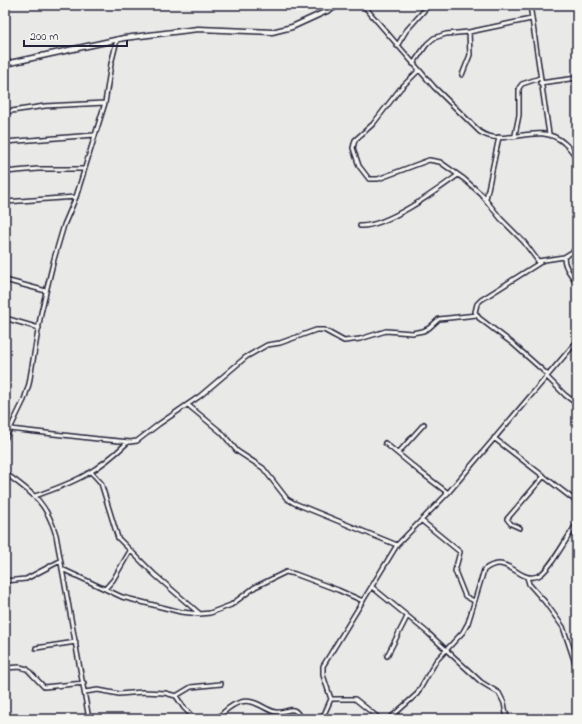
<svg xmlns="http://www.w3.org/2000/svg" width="582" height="724" font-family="'Indie Flower',sans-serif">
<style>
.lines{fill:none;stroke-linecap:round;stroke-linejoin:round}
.street-casing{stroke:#22223b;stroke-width:6}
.secondary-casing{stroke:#22223b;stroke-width:7}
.street{stroke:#f6f6f2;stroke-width:3}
.secondary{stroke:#f6f6f2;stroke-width:4}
</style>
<rect width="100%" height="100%" fill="#e9e9e7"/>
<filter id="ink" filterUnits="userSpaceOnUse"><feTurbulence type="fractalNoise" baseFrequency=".025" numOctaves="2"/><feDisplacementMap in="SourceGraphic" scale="8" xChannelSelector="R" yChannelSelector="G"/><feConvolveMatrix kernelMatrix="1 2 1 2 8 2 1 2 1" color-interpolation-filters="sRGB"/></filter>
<g filter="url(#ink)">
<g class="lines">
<!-- street casing -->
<g class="street-casing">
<path id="street" d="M363,5L434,87L480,132C506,149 538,120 564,143C570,148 574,153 577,160
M530,5L549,134
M397,46L406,31L429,5
M413,64L427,44L434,38L446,34L469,32L531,19
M419,70L400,89L373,124L355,140L353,148L359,166L369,179H378L429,160L440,162L464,179L481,194L501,219L524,242L538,261L564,257
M462,75L470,55L469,32
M540,83L577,78
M5,112L45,106L105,103
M515,135L519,115V88L522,84L540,78
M5,142L94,135
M5,172L38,169H84
M486,199L499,137
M5,202L76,197
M360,226C387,227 436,191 458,175
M577,249L564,257C564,267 571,275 577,283
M541,262L481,300L477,304L475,312L479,318L512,343L548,375
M5,280L46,291
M5,318L39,328
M547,377L565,395L577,404
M188,405L222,433L237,451L263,468L287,499L294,503L397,545
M10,429L98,439L130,442L137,441L159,424L200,396L246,357L267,345L280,343L316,330H324L344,341L360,339L386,331L412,333L423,331L429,328L439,319L477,315
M494,438L577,502
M5,439L24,400L29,384L41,313L54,259L64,225L76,197L105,103L111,64L117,40
M385,443L419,471L448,493
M398,453L424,424
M91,472L101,483L118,538L155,575L200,614
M5,473C32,493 46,501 56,535L89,719
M35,496C76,482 97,472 128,442
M422,521L460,552L455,571L465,596L474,601
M520,528L511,524L507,519L544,476
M62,569L122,597L181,612L200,614L210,613L231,605L255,587L286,572L295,574L338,590L363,601
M527,577L529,584L545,602L563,627L577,669
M5,581L26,579L60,561
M372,587L428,633L481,682L499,693L504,703L507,719
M105,589L113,580L130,551
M36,648L76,642
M387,656L407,617
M5,668L20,667L27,669L44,687L84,683
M85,692L98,690L119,694L143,692L165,693L176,696L184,708L195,719
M176,696L191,687L221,684
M331,699H355L380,719
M217,719C225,710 238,698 252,702C260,704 267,710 275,712C288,714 293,702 301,719
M322,719L331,699L323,675V666L397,545L448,493L577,341
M389,719L417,694L436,661L463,632L468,623L484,570C508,551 518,584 538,576C550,571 567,536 577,524"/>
</g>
<!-- secondary casing -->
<g class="secondary-casing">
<path id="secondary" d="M5,64L124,38L198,29L272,32L292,27L340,5"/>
</g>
<!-- street -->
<use href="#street" class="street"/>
<!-- secondary -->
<use href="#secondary" class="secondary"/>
</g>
</g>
<!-- margin -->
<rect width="582" height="724" fill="none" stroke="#f6f6f2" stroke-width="20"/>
<rect x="10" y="10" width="562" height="704" fill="none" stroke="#22223b" stroke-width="1.5" filter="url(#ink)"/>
<!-- scale -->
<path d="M24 40v6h103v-6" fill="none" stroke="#22223b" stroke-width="2"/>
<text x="30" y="40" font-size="12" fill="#22223b" stroke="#f6f6f2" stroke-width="3" paint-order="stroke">200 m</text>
</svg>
